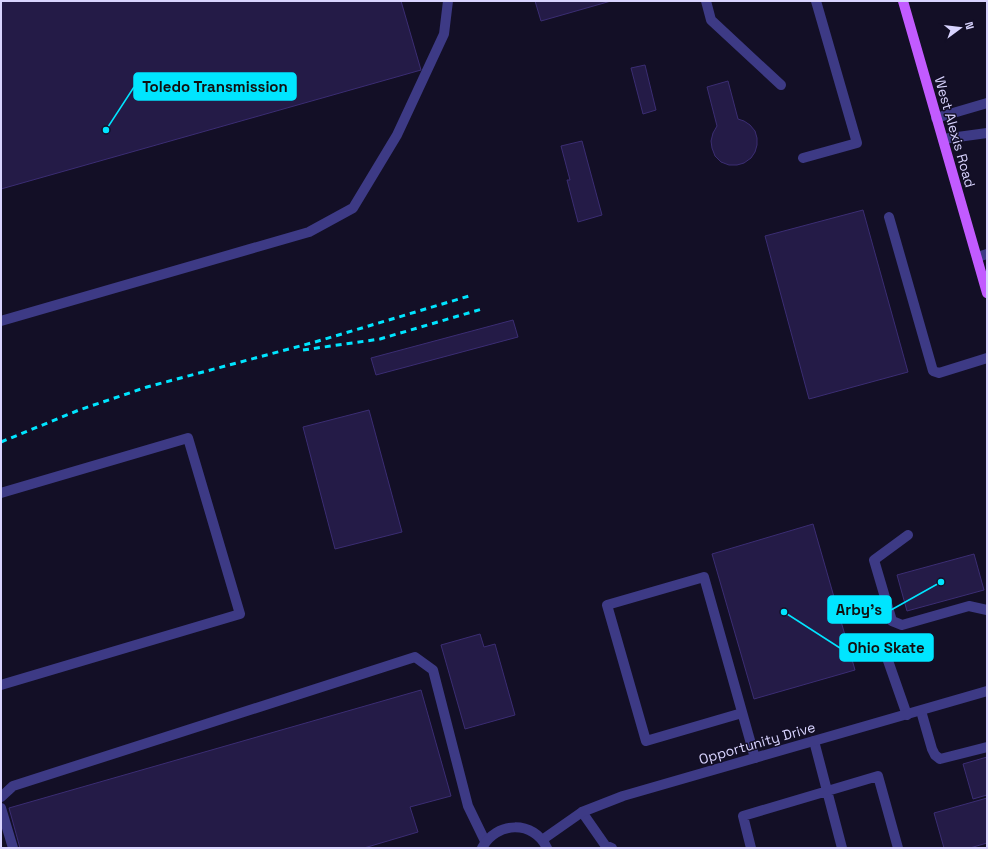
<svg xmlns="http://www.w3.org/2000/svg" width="988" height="849" font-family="'Space Grotesk',sans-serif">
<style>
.building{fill:#241b47;stroke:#3b2d73}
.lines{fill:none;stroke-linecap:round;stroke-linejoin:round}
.service{stroke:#3d3a85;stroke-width:10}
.minor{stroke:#3d3a85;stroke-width:10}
.primary{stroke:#c25bff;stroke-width:10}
.rail{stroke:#00e5ff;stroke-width:3;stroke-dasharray:6 5;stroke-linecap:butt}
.labels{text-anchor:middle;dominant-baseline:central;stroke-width:3;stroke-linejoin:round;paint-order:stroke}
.street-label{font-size:14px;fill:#d9d4ff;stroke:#130f26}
.leader{fill:none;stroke:#00e5ff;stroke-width:1.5}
.callout-dot{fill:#00e5ff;stroke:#130f26;stroke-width:1.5}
.callout{fill:#00e5ff;stroke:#00e5ff;stroke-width:1.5}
.callout-label{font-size:15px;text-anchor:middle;font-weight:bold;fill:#111}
</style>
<rect width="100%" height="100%" fill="#130f26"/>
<!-- building -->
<path class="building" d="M1,1H401L421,70L1,189Z
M535,1H611L541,21Z
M645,65L656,110L643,114L631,68Z
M728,81L738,119L744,121L750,125L755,131L757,138V145L755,152L751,158L744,163L737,165H729L721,162L715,156L712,148L711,141L713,133L717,126L707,87Z
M582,141L602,215L578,222L567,180H570L561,146Z
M863,210L908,372L809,399L765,236Z
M513,320L518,337L376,375L371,358Z
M369,410L402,532L335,549L303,427Z
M813,524L855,670L754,699L712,554Z
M974,554L984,590L907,611L897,575Z
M480,634L484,647L495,644L515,715L465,729L441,645Z
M421,690L451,796L410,807L418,832L364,848H20L9,808Z
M987,757V795L973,799L963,764Z
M987,798V843L970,848H944L934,813Z"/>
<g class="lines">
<!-- service -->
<path class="service" d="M706,1L711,20L781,85
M936,118L987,103
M943,139L987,133
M803,158L857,143L816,1
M889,217L933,371L939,373L987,358
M977,257L987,254
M1,321L309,232L353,208L397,135L444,34L448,1
M1,493L188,438L240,614L1,685
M908,535L874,560L892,621L902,625L969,606L987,610
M886,655L907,715
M921,711L932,749L935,755L940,759L987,747
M742,713L646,741L607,605L704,577L755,758
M814,741L842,848
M1,797L13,786L415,657L433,670L468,806L485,841
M1,808L13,848
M582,812L605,845L612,848
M751,848L743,816L878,776L898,848"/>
<!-- minor -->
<path class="minor" d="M542,840L582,812L623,796L987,691
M482,848C496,821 534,820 547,848"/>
<!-- primary -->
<path class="primary" d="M903,1L987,293"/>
<!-- rail -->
<path class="rail" d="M303,350L380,339L482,309
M1,442L79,410L147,387L315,342L469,296"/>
</g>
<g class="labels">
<!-- street labels -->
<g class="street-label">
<text transform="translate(955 132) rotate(74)">West Alexis Road</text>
<text transform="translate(757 743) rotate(-16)">Opportunity Drive</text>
</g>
</g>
<!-- callouts -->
<path class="leader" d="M106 130L134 87M941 582L891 610M784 612L840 648"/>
<g class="callout-dot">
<circle cx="106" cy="130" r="4"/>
<circle cx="941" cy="582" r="4"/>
<circle cx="784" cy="612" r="4"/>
</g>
<g class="callout">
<rect x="134" y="73" width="162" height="27" rx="4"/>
<rect x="828" y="596" width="63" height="27" rx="4"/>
<rect x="840" y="634" width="93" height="27" rx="4"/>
</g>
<g class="callout-label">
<text x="215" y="92">Toledo Transmission</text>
<text x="859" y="615">Arby's</text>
<text x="886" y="653">Ohio Skate</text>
</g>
<!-- border -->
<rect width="988" height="849" fill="none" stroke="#d9d4ff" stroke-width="4"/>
<!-- north arrow -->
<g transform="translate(960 28) rotate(75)" stroke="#130f26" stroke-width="3" paint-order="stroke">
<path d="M0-3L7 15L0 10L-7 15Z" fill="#d9d4ff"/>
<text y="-6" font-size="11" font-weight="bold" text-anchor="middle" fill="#d9d4ff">N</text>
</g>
</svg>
